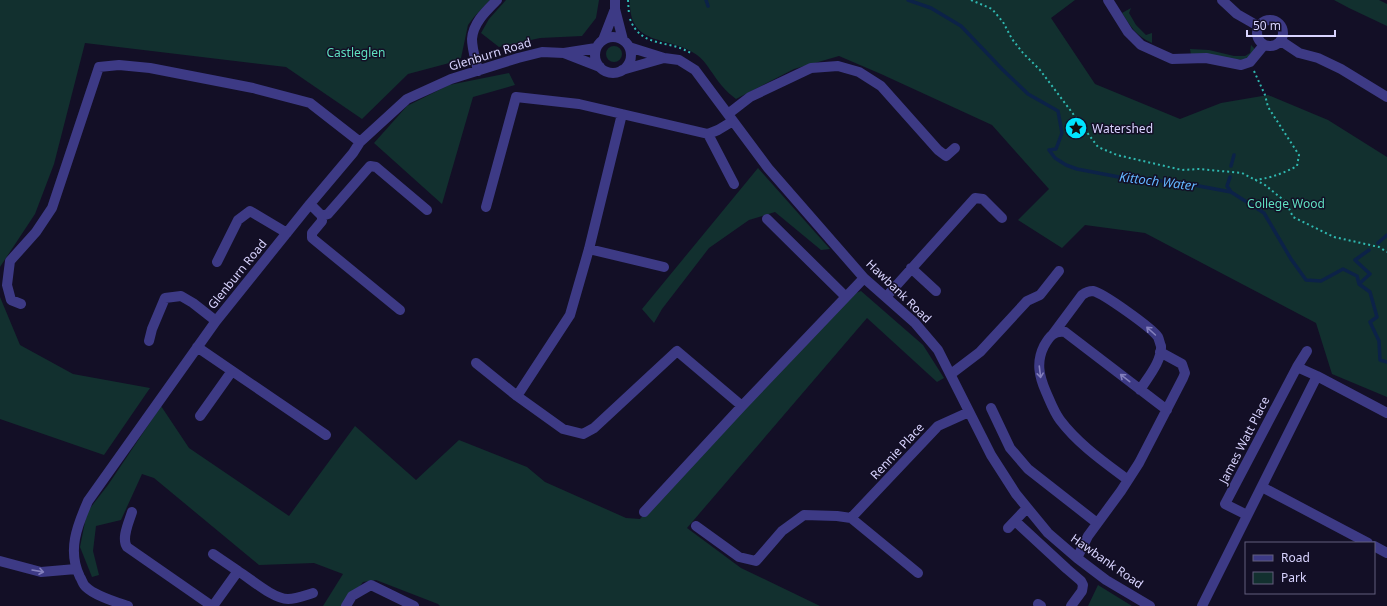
<svg xmlns="http://www.w3.org/2000/svg" width="1387" height="606" font-family="'Noto Sans',sans-serif">
<style>
.green{fill:#12302f}
.lines{fill:none;stroke-linecap:round;stroke-linejoin:round}
.stream{stroke:#0c2248;stroke-width:3.5}
.path{stroke:#2fb8b0;stroke-width:2;stroke-dasharray:2 3;stroke-linecap:butt}
.minor{stroke:#3d3a85;stroke-width:10}
.oneway{stroke:#837fbc}
.labels{text-anchor:middle;dominant-baseline:central;stroke-width:3;stroke-linejoin:round;paint-order:stroke}
.park-label{font-size:12px;fill:#5fe0c0;stroke:#130f26}
.street-label{font-size:12px;fill:#d9d4ff;stroke:#130f26}
.poi-label{font-size:12px;fill:#d9d4ff;stroke:#130f26;text-anchor:start}
.water-label{font-size:13px;font-style:italic;fill:#62b6ff;stroke:#130f26}
</style>
<rect width="100%" height="100%" fill="#130f26"/>
<!-- green -->
<path class="green" d="M0,0H490L474,17L468,25L461,58L453,62L408,74L362,119L286,67L85,43L54,164L35,214L0,267Z
M506,0H599L596,18L582,36L540,38L499,47L481,33L489,19Z
M630,0H1075L1051,18L1095,84L1180,119L1221,103L1268,95L1328,120L1387,157V397L1332,374L1316,323L1145,233L1085,225L1062,248L1018,220L1049,189L992,125L881,74L839,56L794,69L736,99C731,95 726,91 722,86C714,77 706,61 697,55C670,35 628,48 630,0Z
M1334,0H1379L1387,4V26L1349,8Z
M1131,8L1129,13L1136,25L1146,35L1152,33V43C1136,36 1131,27 1122,13Z
M1251,45L1254,48V51L1247,60L1191,55L1190,49L1209,50L1234,56H1245L1250,53Z
M606 54a8 8 0 1 1 16 0a8 8 0 1 1-16 0Z
M509,73L515,85L473,97L442,204L374,143L407,106L449,85Z
M758,168L830,249L821,250L775,212L749,220L709,248L662,309L654,323L642,309Z
M861,291L923,345L944,378L937,382L867,318L687,528L741,568L820,606H440L438,604L376,580L363,582L345,606H323L343,574L314,563L259,565L154,478L142,474L121,520L96,526L93,551L99,575L92,577L80,547L87,512L108,485L161,406L189,448L289,516L355,426L416,480L459,440L527,467L545,482L626,518L640,519L846,297Z
M0,297L20,345L73,374L150,388L104,455L0,419Z
M1098,585L1132,606H1088Z"/>
<g class="lines">
<!-- stream -->
<path class="stream" d="M706,0L708,6
M908,0L931,8L961,26L1002,69L1028,94L1058,111L1062,133L1056,149L1049,150L1055,158L1066,165L1077,169L1119,177L1183,183L1231,192L1264,213L1291,259L1306,280L1321,281L1343,269L1357,276L1359,284L1370,292L1377,317L1370,322L1379,341L1380,360L1387,362
M1231,166L1234,155
M1230,177L1227,186L1231,192
M1378,243L1387,235
M1359,284L1370,274L1355,260L1369,250"/>
<!-- path -->
<path class="path" d="M628,0L629,15
M971,0L992,9L1003,22L1012,39L1023,53L1040,70L1098,147L1117,155L1182,170L1199,169L1242,173L1265,185L1286,202L1293,217L1334,237L1379,247L1387,252
M630,19C641,49 671,39 692,54
M1254,71L1265,95L1268,107L1299,155L1297,166C1284,173 1271,178 1255,180"/>
<!-- minor -->
<path class="minor" d="M615,0V9L623,40
M1108,0L1128,32L1141,45L1172,59L1206,58L1241,65L1250,62L1264,45
M1222,0L1237,14L1258,26
M1257 33a13 13 0 1 1 26 0a13 13 0 1 1-26 0Z
M595 55a18 18 0 1 1 36 0a18 18 0 1 1-36 0Z
M603,40L615,9
M1281,41L1299,53L1318,58L1341,69L1387,97
M629,47L664,58L679,60L695,70L768,168L864,278L915,323L938,350L991,455L1016,494L1048,533L1077,558L1106,580L1150,606
M564,53L600,67
M622,70L664,58
M478,71C476,61 472,49 472,39C473,23 486,11 497,0
M728,114L750,97L811,68L838,66L859,72L881,86L938,150L946,156L955,148
M708,134L718,130L733,121
M310,204L322,216V221L312,233V238L400,310
M486,207L516,97L579,104L708,134L734,184
M322,216L328,214L370,166L376,167L427,210
M767,219L846,297
M589,249L664,267
M217,262L238,220L250,211L287,233
M911,268L936,291
M886,297L975,198L983,199L1002,218
M21,304L11,300L7,285L10,261L36,232L52,208L99,67L119,65L150,68L253,88L310,103L360,142
M1053,334L1082,295C1086,292 1088,291 1093,291C1103,293 1152,328 1158,337C1159,339 1160,344 1161,346C1162,361 1148,377 1140,390
M149,341L152,329L165,298L181,296L193,303L216,321
M197,347L326,435
M476,363L517,396L563,429L583,434L594,428L677,351L742,406
M1297,367L1317,376L1387,413
M951,374L980,352L1027,301L1040,295L1059,271
M517,396L570,315L589,249L622,114
M991,408L1010,448L1028,469L1097,523
M200,416L232,371
M1128,480C1104,462 1078,444 1060,420C1054,412 1050,401 1046,392C1039,376 1036,362 1044,346C1049,337 1054,330 1065,332L1167,410
M1262,487L1368,543
M132,512C129,522 121,538 127,547L212,606
M644,512L742,406L864,278
M1247,515L1225,504L1297,367L1307,351
M851,518L918,573
M1015,521L1067,569L1081,581L1083,585L1082,591L1071,606
M696,526L739,557L756,561L782,531L804,515L837,516L851,518L938,426L969,412
M1008,528L1027,508
M1374,546L1387,553
M213,554L238,571
M1077,558L1088,536L1121,491L1139,463L1183,378L1185,373L1182,364L1160,352
M0,561L41,572L76,569
M1038,604L1041,606
M128,606C116,602 95,596 86,587C83,585 82,580 80,577C67,551 77,526 88,501L216,321L310,204L353,153L360,142L407,99L451,79L518,58L542,52L564,53L596,48
M213,606L238,571C251,579 273,599 288,599C296,599 306,595 313,593
M346,606L352,596L371,585L414,606
M1202,606C1240,529 1279,453 1317,376"/>
</g>
<!-- one-way arrows -->
<defs><path id="oneway-shaft" d="M-6 0H5M1.5-3L5.5 0L1.5 3" fill="none" stroke-width="1.6" stroke-linecap="round" stroke-linejoin="round"/></defs>
<g class="oneway">
<use href="#oneway-shaft" transform="translate(1151 331) rotate(-138)"/>
<use href="#oneway-shaft" transform="translate(1040 372) rotate(83)"/>
<use href="#oneway-shaft" transform="translate(1125 378) rotate(-142)"/>
<use href="#oneway-shaft" transform="translate(38 571) rotate(10)"/>
</g>
<!-- icons -->
<defs>
<g id="sight-disc" transform="scale(1.15)"><circle r="9.5" fill="#00e5ff" stroke="#130f26"/><path d="M0-6L1.8-2.2L6-1.7L2.9 1.2L3.7 5.4L0 3.3L-3.7 5.4L-2.9 1.2L-6-1.7L-1.8-2.2Z" fill="#111"/></g>
</defs>
<g fill-rule="evenodd">
<use href="#sight-disc" x="1076" y="128"/>
</g>
<g class="labels">
<!-- park labels -->
<g class="park-label">
<text x="356" y="52">Castleglen</text>
<text x="1286" y="203">College Wood</text>
</g>
<!-- street labels -->
<g class="street-label">
<text transform="translate(490 54) rotate(-17)">Glenburn Road</text>
<text transform="translate(237 274) rotate(-51)">Glenburn Road</text>
<text transform="translate(899 291) rotate(44)">Hawbank Road</text>
<text transform="translate(1244 440) rotate(-63)">James Watt Place</text>
<text transform="translate(897 451) rotate(-47)">Rennie Place</text>
<text transform="translate(1107 561) rotate(35)">Hawbank Road</text>
</g>
<!-- poi labels -->
<g class="poi-label">
<text x="1092" y="128">Watershed</text>
</g>
<!-- water labels -->
<g class="water-label">
<text transform="translate(1158 181) rotate(7)">Kittoch Water</text>
</g>
</g>
<!-- legend -->
<rect x="1245" y="542" width="130" height="52" fill="#130f26" stroke="#625e7d"/>
<rect x="1253" y="555" width="20" height="6" fill="#3d3a85" stroke="#625e7d"/>
<text x="1281" y="562" font-size="12" fill="#d9d4ff">Road</text>
<rect x="1253" y="572" width="20" height="12" fill="#12302f" stroke="#625e7d"/>
<text x="1281" y="582" font-size="12" fill="#d9d4ff">Park</text>
<!-- scale -->
<path d="M1247 30v6h88v-6" fill="none" stroke="#d9d4ff" stroke-width="2"/>
<text x="1253" y="30" font-size="12" fill="#d9d4ff" stroke="#130f26" stroke-width="3" paint-order="stroke">50 m</text>
</svg>
